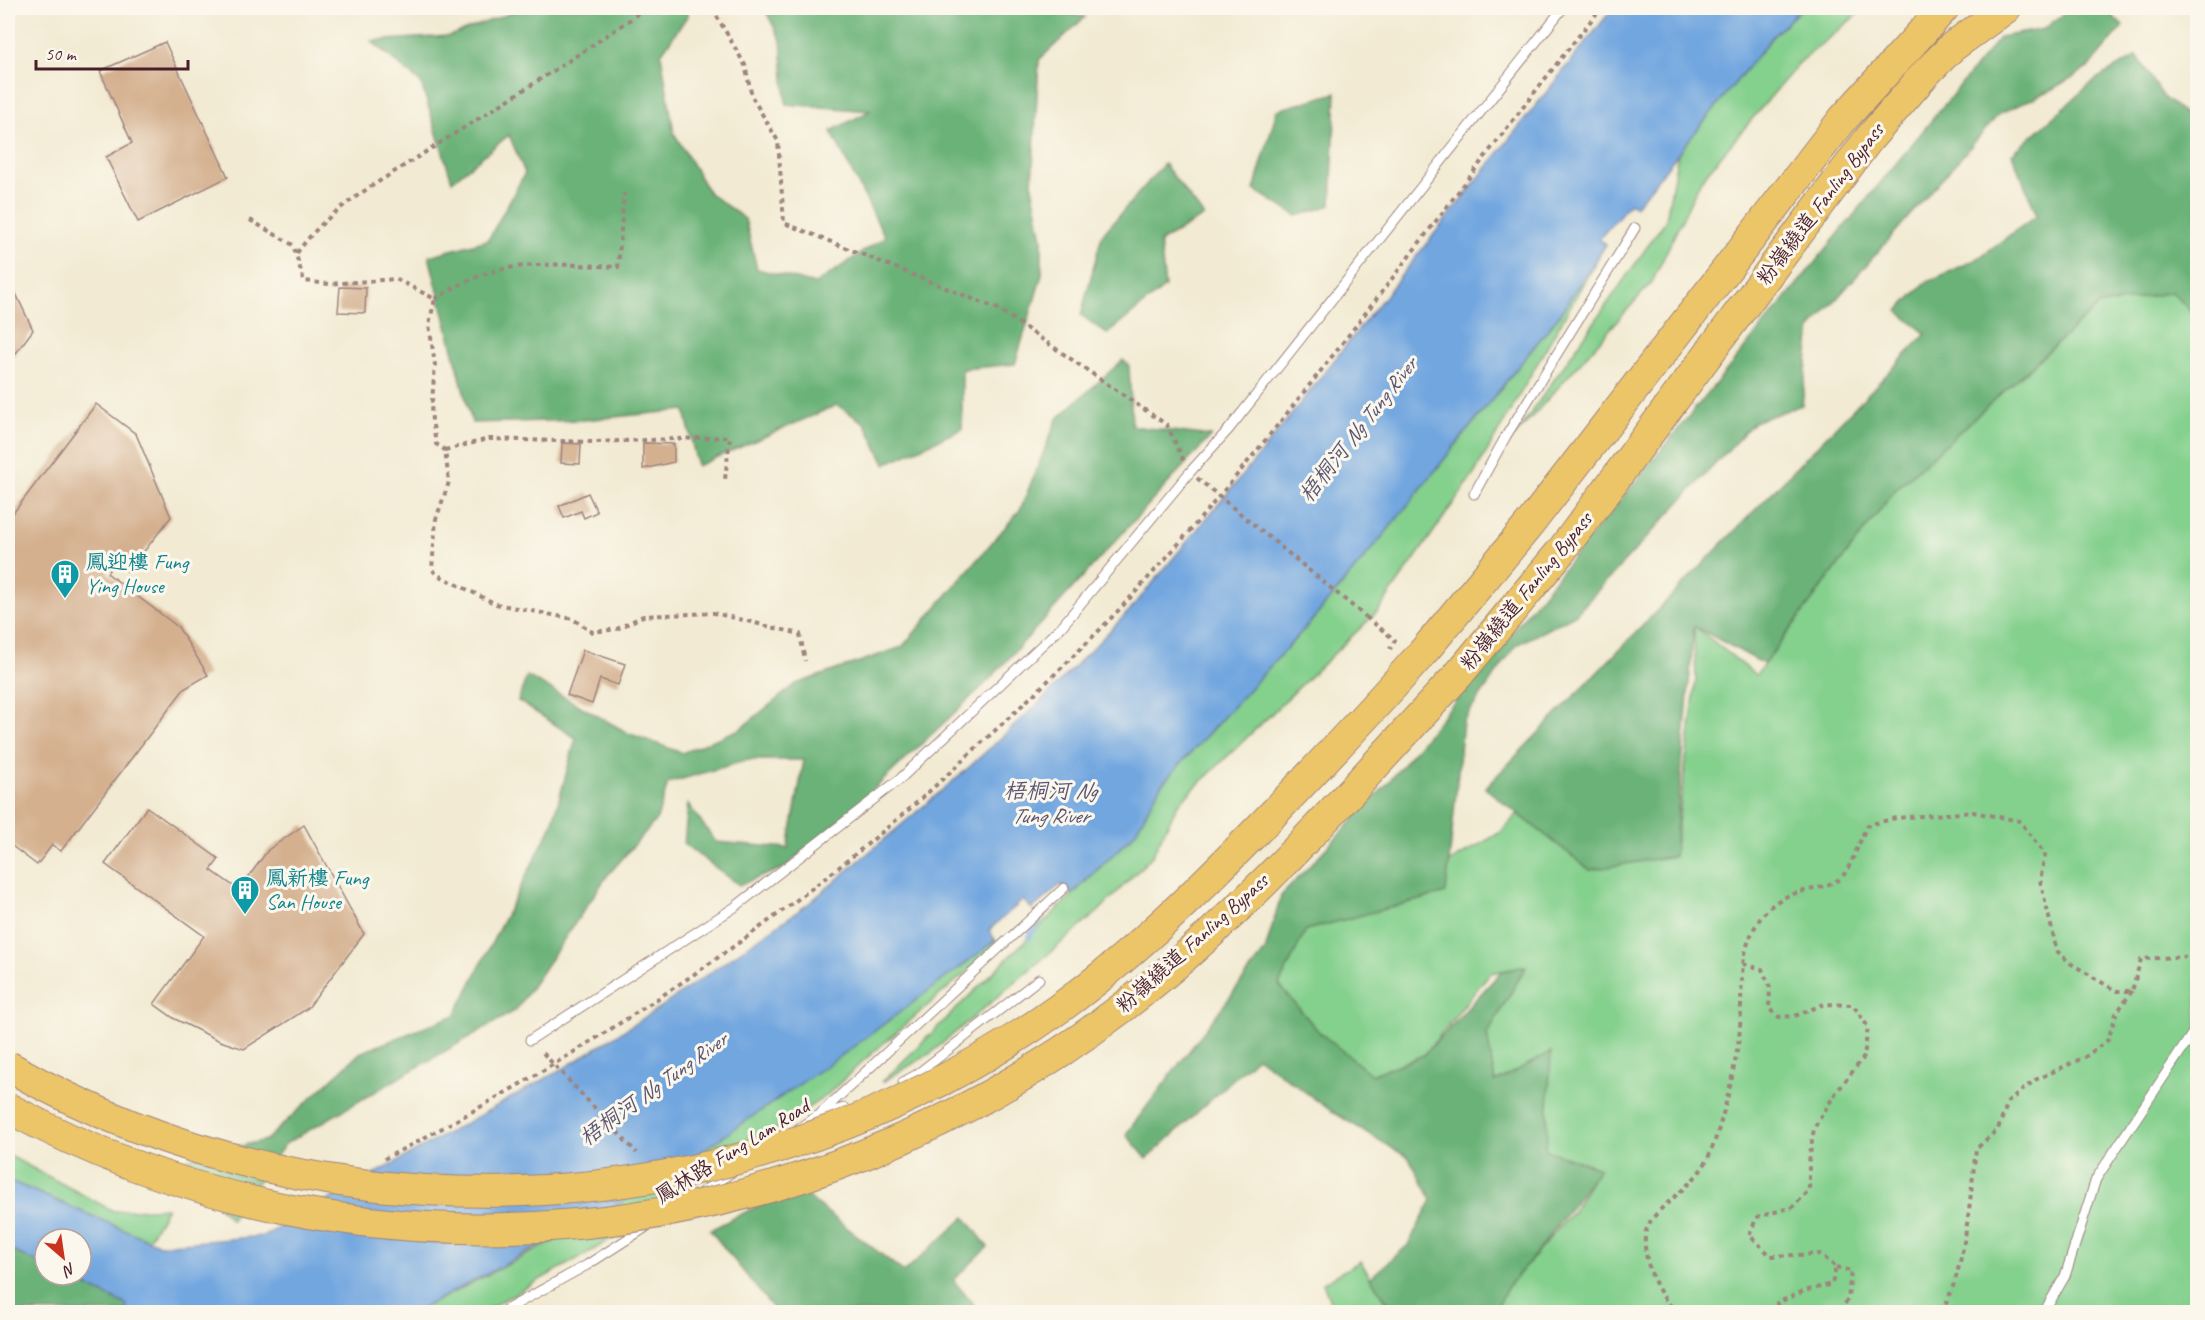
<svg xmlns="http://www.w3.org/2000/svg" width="2205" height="1320" font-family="Caveat,'LXGW WenKai TC',sans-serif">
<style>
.green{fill:#84d08d;stroke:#67785c;stroke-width:1.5}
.forest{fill:#6bb278;stroke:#5a6852;stroke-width:1.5}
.water{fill:#71a6df;stroke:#5e6285;stroke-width:1.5}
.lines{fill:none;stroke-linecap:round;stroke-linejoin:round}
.stream{stroke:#71a6df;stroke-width:6}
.building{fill:#d4b08f}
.service-casing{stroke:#9e847e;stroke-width:11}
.primary-casing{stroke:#9e847e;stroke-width:32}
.path{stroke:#9e847e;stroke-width:4;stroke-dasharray:4.5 4.5;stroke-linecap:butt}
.service{stroke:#fff;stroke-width:9}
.primary{stroke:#edc569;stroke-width:30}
.primary-bridge-casing{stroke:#9e847e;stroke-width:32;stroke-linecap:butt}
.path-bridge{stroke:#9e847e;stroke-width:4;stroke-dasharray:4.5 4.5;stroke-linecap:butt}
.primary-bridge{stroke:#edc569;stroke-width:30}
.labels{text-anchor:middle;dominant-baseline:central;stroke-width:6;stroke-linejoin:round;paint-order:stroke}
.street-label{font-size:21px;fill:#4a1f2b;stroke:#fbf7ec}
.culture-label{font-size:21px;fill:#0d838f;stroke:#fbf7ec;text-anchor:start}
.water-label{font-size:22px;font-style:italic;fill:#5a5573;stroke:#fbf7ec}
</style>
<rect width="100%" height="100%" fill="#fbf7ec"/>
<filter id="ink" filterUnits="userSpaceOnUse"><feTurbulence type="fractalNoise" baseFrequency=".0167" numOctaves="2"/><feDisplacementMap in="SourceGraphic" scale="12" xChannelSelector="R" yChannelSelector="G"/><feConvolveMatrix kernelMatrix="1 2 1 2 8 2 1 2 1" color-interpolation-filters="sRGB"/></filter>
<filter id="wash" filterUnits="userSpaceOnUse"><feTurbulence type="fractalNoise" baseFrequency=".008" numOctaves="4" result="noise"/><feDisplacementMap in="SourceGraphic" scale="24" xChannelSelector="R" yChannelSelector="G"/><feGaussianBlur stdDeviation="1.35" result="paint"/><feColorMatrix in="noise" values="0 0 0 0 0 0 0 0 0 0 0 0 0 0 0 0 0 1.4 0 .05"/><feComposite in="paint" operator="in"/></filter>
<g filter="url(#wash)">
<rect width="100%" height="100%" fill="#f2ead2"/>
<!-- green -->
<path class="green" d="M1802,8H1865L1799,63L1701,180L1652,282L1514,437L1666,220L1678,153L1773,36Z
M1606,244L1474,474L1379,610L1178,804L1152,856L1099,911L931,1053L882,1082L1135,833L1161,785L1309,624L1387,531L1557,318Z
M2173,292L2197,317V1312H1495L1507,1288L1573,1211L1599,1168L1546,1150L1495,1083L1487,1034L1526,967L1490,973L1424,1055L1371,1075L1319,1032L1279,985L1310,920L1405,889L1501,832L1548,781L1674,856L1696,680L1694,626L1756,675L1895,490L2098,306Z
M995,940L999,944L862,1062L826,1096L595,1249L482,1312H415L552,1242L845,1053Z
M8,1155L113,1211L167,1208L148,1240L8,1180Z
M1360,1261L1393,1312H1334L1323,1283Z"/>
<!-- forest -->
<path class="forest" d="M524,8H684L688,15L661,54L674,133L709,193L745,219L757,269L815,284L885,237L831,131L870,111L786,104L781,40L764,8H927L931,20L944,8H1039L1085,17L1039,60L1032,186L1042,239V275L1015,364L962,369V429L885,464L865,423L837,405L697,466L685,410L584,420L472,423L429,256L488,240L525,173L509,135L452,181L421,83L371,41L449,36Z
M2071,8H2104L2123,26L2088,68L2051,90L1999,114L1811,328L1802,405L1754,422L1575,615L1516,645L1463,721L1446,893L1306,930L1279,985L1319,1032L1372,1075L1424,1055L1502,971L1526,966L1487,1034L1495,1082L1551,1052L1546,1150L1600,1168L1539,1250L1507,1288L1495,1312H1395L1370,1278L1408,1245L1432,1200L1409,1158L1333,1112L1257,1057L1147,1159L1126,1134L1265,951L1281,896L1387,784L2000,37L2044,29Z
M2137,56L2164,98L2197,123V317L2172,292L2098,306L1895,490L1764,664L1694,626L1674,856L1590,870L1485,788L1926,334L1898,311L1925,283L1977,259L2037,215L2012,154L2096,79Z
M1336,93L1331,205L1297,216L1254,190L1277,110Z
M1164,164L1204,216L1160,242L1165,287L1107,334L1081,315L1102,235Z
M1123,360L1129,366L1132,426L1211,436L988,681L859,803L784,868L739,885L684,844L688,804L716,842L788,848L804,760H748L668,783L657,819L607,876L516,1010L285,1144L231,1220L177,1161L266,1140L360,1053L455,1015L552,825L576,738L518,701L527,676L628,733L682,753L740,729L796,684L902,647L1020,510L1057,419Z
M795,1187L904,1272L965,1217L988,1247L953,1280L980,1312H776L710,1230Z
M8,1249L45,1266V1275H63L128,1305L125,1312H8Z"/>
<!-- water -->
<path class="water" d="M1613,8H1802L1773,36L1635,207L1630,203L1599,239L1606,244L1557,318L1387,531L1309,624L1161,785L1135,833L1072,894L1060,885L1032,909L1023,900L989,930L995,940L982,951L845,1053L645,1190L415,1312H125L127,1305L63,1275H81V1239H45V1266L8,1249V1180L160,1245L264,1236L566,1067L658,1009L808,904L966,770L1037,705L1131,609L1260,454Z"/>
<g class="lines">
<!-- stream -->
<path class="stream" d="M1029,937L1047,907"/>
</g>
<g id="blocks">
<!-- building -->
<path class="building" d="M165,42L228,177L138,222L106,157L132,143L100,71Z
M8,277L33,330L8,364Z
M340,287L366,288L365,313L338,312Z
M96,404L136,434L171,517L128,572L115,561L107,573L178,627L208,675L184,689L61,851L52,845L37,865L8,843V520Z
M562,443L581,444L580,464L561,463Z
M643,443L674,444V462L643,469Z
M588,493L597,512L584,518L581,511L564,518L559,506Z
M583,650L625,664L618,685L600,679L592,704L567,695Z
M147,807L219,859L211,870L239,890L268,850L304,825L364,934L308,1008L244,1049L220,1041L175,1019L154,1004L204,936L105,864Z"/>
</g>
</g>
<g filter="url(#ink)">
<use href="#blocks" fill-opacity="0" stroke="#9e847e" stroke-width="1.5"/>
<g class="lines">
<!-- service casing -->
<g class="service-casing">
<path id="service" d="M1474,494L1506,436L1635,228
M530,1040L735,907L900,779L1062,626L1190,472L1229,429L1563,8
M903,1082L916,1075L1039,979
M821,1113L1064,888
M799,1128L817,1116L844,1108
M702,1192L738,1168
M502,1312L587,1265L654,1222
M2044,1312L2065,1276L2096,1179L2198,1025"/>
</g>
<!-- primary casing -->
<g class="primary-casing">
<path id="primary" d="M1424,651L1528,526L1843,119L1944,8
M1459,674L1562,550L1868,140L1926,73L1952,47L2006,8"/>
</g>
<!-- path -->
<path class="path" d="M712,8L745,65L752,97L778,141L784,223L998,309L1167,425L1184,461
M2030,12L2040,8
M250,220L293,245L304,281L329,284L396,279L435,299L429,324L435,365L431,413L436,444L445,450L449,482L436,519L432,569L436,574L496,604L573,619L592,632L617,629L643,616L714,613L800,634L805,661
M297,253C326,211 371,187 413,160C487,113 562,67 635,16L642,8
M435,299C447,292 459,284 472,279C516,259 571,265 618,267L624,193
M445,450L489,439L595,442L730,437L725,479
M1366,617L1395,640L1390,649
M1743,964L1762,969L1770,987L1769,1009L1779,1017L1795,1016L1824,1004L1853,1005L1868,1027L1864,1057L1835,1094L1814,1128L1809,1162V1190L1793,1207L1757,1217L1749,1235L1771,1256L1820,1254L1836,1267L1832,1284L1804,1291L1777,1303L1778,1312
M384,1159C565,1065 738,954 894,822C927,795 957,765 989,736C1041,688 1093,639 1140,587C1306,404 1447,200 1601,8
M1836,1267L1851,1271L1848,1299L1840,1312
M1679,1312C1658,1301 1638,1251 1647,1228C1655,1207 1694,1187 1707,1160C1721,1132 1738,1058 1740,1027C1743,991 1737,958 1756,925C1781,884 1807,897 1838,880C1851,872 1859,839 1868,825L1896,818L1973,812L2020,821L2045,855L2040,880L2057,951L2070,963L2116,991H2132L2141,959L2198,956
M1787,1312L1807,1310L1810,1312
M1941,1312C1966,1272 1970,1196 1976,1149L1998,1129L2008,1102L2035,1080L2085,1057L2108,1040L2116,1014L2132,991
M2195,1312L2198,1306"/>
<!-- service -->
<use href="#service" class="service"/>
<!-- primary -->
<use href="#primary" class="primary"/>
<!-- primary-bridge casing -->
<g class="primary-bridge-casing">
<path id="primary-bridge" d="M8,1066C338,1255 756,1228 1064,1005C1139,950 1204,885 1269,818C1322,763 1374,708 1424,651
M8,1108C369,1303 799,1255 1122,1008C1246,914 1354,787 1459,674"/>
</g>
<!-- path-bridge -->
<path class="path-bridge" d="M1197,478L1366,617
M543,1053L637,1153"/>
<!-- primary-bridge -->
<use href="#primary-bridge" class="primary-bridge"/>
</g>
</g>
<!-- icons -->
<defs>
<g id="building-pin" transform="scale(1.5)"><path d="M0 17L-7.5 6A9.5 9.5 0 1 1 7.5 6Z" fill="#0f9aa8" stroke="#fbf7ec"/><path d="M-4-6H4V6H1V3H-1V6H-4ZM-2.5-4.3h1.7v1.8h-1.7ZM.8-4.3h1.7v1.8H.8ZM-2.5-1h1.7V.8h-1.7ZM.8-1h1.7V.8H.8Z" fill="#fff"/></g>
</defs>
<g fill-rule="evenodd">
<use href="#building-pin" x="65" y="574"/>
<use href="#building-pin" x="245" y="890"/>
</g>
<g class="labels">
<!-- street labels -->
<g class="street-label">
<text transform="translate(1820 204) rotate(-53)">粉嶺繞道 Fanling Bypass</text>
<text transform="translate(1526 591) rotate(-51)">粉嶺繞道 Fanling Bypass</text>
<text transform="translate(1192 943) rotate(-42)">粉嶺繞道 Fanling Bypass</text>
<text transform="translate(732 1151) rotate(-32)">鳳林路 Fung Lam Road</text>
</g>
<!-- culture labels -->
<g class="culture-label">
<text x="86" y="562">鳳迎樓 Fung<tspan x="86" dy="24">Ying House</tspan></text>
<text x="266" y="878">鳳新樓 Fung<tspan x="266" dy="24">San House</tspan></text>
</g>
<!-- water labels -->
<g class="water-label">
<text transform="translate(1358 430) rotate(-52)">梧桐河 Ng Tung River</text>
<text x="1050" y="791">梧桐河 Ng<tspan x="1050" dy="25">Tung River</tspan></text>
<text transform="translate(653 1089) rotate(-36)">梧桐河 Ng Tung River</text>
</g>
</g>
<!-- margin -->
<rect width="2205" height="1320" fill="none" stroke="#fbf7ec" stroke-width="30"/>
<!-- north arrow -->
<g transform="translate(63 1257) rotate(151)"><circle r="28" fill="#fbf7ec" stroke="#b4a19f" stroke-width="1.5"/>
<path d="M0-4.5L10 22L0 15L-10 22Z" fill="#c8321e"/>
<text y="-9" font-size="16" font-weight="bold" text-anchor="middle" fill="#4a1f2b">N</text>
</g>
<!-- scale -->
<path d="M36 60v9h152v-9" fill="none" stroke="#4a1f2b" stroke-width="3"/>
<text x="45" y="60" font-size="18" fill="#4a1f2b" stroke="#fbf7ec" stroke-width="4.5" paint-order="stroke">50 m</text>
</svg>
